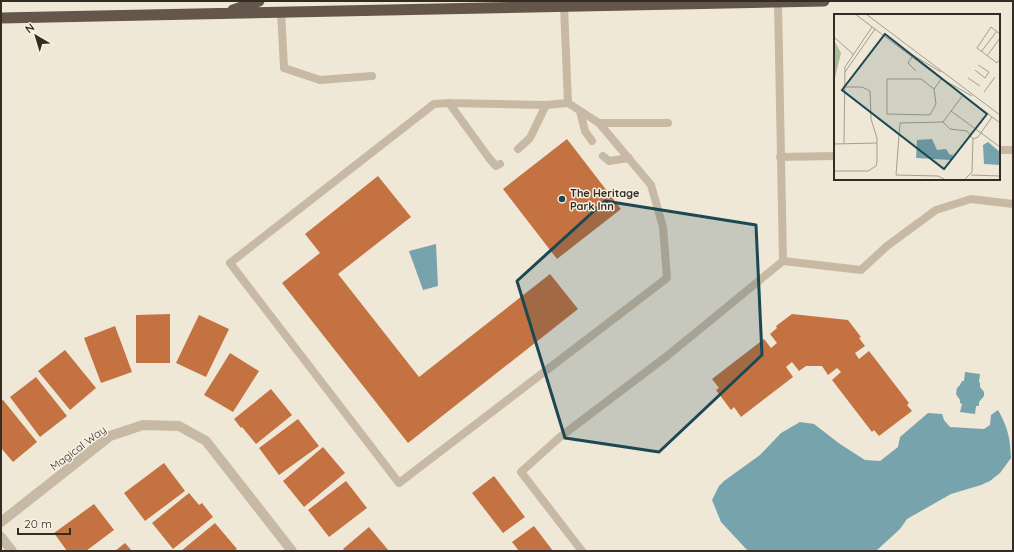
<svg xmlns="http://www.w3.org/2000/svg" width="1014" height="552" font-family="Quicksand,sans-serif">
<style>
.water{fill:#77a3ac}
.building{fill:#c47242}
.lines{fill:none;stroke-linecap:round;stroke-linejoin:round}
.service{stroke:#c8b9a4;stroke-width:8}
.minor{stroke:#c8b9a4;stroke-width:10}
.trunk{stroke:#64564a;stroke-width:11}
.marked{fill:#1c4853;fill-opacity:0.2;stroke:#1c4853;stroke-width:3;stroke-linejoin:round}
.poi-dot{fill:#1c4853;stroke:#f8f1e3;stroke-width:1.5}
.labels{text-anchor:middle;dominant-baseline:central;stroke-width:3;stroke-linejoin:round;paint-order:stroke}
.poi-label{font-size:11px;font-weight:bold;fill:#332c25;stroke:#f8f1e3;text-anchor:start}
.street-label{font-size:11px;fill:#332c25;stroke:#f8f1e3}
.inset-road{fill:none;stroke:#a49d90;stroke-width:1}
.view{fill:#1c4853;fill-opacity:0.15;stroke:#1c4853;stroke-width:2}
.inset-edge{fill:none;stroke:#332c25;stroke-width:2}
</style>
<rect width="100%" height="100%" fill="#f0e8d7"/>
<!-- water -->
<path class="water" d="M436,244L438,286L423,290L409,251Z
M965,372L980,374L979,382L980,383V387L984,392V396L979,402V406H976L975,414L960,412L962,404L960,403V400L956,394L957,388L960,385L962,381H964Z
M998,410C1008,428 1010,437 1011,458L1000,473L990,481L981,485L951,494L907,519L900,529L876,551H748L721,522L712,500L719,486L724,481L760,455L781,433L800,422L814,424L840,444L865,460L880,461L898,447L900,437L928,413L942,414L944,420L950,427L984,429L990,425L991,415Z"/>
<!-- building -->
<path class="building" d="M567,139L621,209L557,259L503,189Z
M378,176L411,217L338,274L419,377L550,274L578,309L408,443L282,283L320,253L305,234Z
M170,314V363H136V315Z
M792,314L848,320L861,337L859,338L865,346L855,353L859,359L869,351L909,403L907,405L912,411L879,436L874,430L872,432L832,380L841,372L837,368L828,375L822,366H806L799,371L792,362L786,367L793,377L741,417L734,407L731,410L716,390L719,388L712,379L764,339L771,348L777,343L770,334L777,328L776,326Z
M199,315L229,329L206,377L176,363Z
M115,326L132,372L101,383L84,338Z
M65,350L96,388L70,410L38,371Z
M230,353L259,371L233,412L204,395Z
M36,377L67,416L40,437L10,397Z
M271,389L292,415L256,444L242,427L241,428L234,419Z
M3,400L37,442L13,462L1,448V401Z
M298,419L319,446L279,475L259,448Z
M323,447L345,473L304,507L283,481Z
M164,463L185,491L145,521L124,493Z
M494,476L525,517L503,533L472,493Z
M346,481L367,508L329,537L308,510Z
M189,493L199,505L202,503L213,517L173,549L152,523Z
M94,504L114,530L86,551H67L54,533Z
M215,523L237,549L234,551H181Z
M534,526L553,551H519L512,542Z
M369,527L389,551H345L343,549Z
M125,543L132,551H115Z"/>
<g class="lines">
<!-- service -->
<path class="service" d="M778,2L783,261L861,270L887,246L936,210L971,199L1013,204
M564,6L568,103L599,123L651,185L663,227L667,278L399,483L230,263L434,104L449,103L546,105L568,103
M281,12L284,68L320,80L372,76
M449,103L489,158L496,166L500,164
M580,111L585,131L592,141
M599,123H668
M518,149L530,138L546,105
M999,150H1013
M603,156L609,161L629,158
M780,157L835,156
M582,551L521,472L560,437L667,356L783,261"/>
<!-- minor -->
<path class="minor" d="M1,522L110,436L143,425L179,426L206,441L292,551
M1,537L12,551"/>
<!-- trunk -->
<path class="trunk" d="M233,10L259,1
M1,18L824,1"/>
</g>
<!-- marked area -->
<path class="marked" d="M605,201L756,225L762,355L659,452L565,438L517,281Z"/>
<!-- markers -->
<circle class="poi-dot" cx="562" cy="199" r="4"/>
<g class="labels">
<!-- poi labels -->
<g class="poi-label">
<text x="570" y="193">The Heritage<tspan x="570" dy="13">Park Inn</tspan></text>
</g>
<!-- street labels -->
<g class="street-label">
<text transform="translate(78 448) rotate(-37)">Magical Way</text>
</g>
</g>
<!-- overview -->
<g transform="translate(834 14)">
<rect width="166" height="166" fill="#f0e8d7"/>
<path d="M0,26L7,39L0,68Z" fill="#acbe98"/>
<path d="M98,125L103,136L112,135L116,141L119,140L117,146L82,144L83,126ZM154,128L166,138V151L150,150L149,131Z" fill="#77a3ac"/>
<path class="inset-road" d="M21,0L166,109M32,0L166,101M166,20L157,13L143,34L163,49L166,45M0,23L20,41M147,38L163,17M77,40L107,58M153,42L166,24M78,43L74,49L82,57M141,56L151,64L155,58L144,51M11,58L41,15M134,64L146,72M108,65L138,82M100,75L87,65H53V100L96,101L102,90L100,75L107,65M150,78L161,63M129,81L109,108L116,115L133,117L139,125L144,123L158,103M117,97L166,133M109,108L66,109L62,161L104,162L112,166M10,129L11,53L38,13M0,130L43,129M0,157H34L42,152L43,147V124L37,105L36,77L28,73H9M137,161L166,162M130,166L138,158L139,125"/>
<path class="view" d="M51,20L153,100L110,155L8,76Z"/>
<rect width="166" height="166" class="inset-edge"/>
</g>
<!-- border -->
<rect width="1014" height="552" fill="none" stroke="#332c25" stroke-width="4"/>
<!-- north arrow -->
<g transform="translate(36 36) rotate(322)" stroke="#f8f1e3" stroke-width="3" paint-order="stroke">
<path d="M0-3L7 15L0 10L-7 15Z" fill="#332c25"/>
<text y="-6" font-size="11" font-weight="bold" text-anchor="middle" fill="#332c25">N</text>
</g>
<!-- scale -->
<path d="M18 528v6h52v-6" fill="none" stroke="#332c25" stroke-width="2"/>
<text x="24" y="528" font-size="12" fill="#332c25" stroke="#f8f1e3" stroke-width="3" paint-order="stroke">20 m</text>
</svg>
